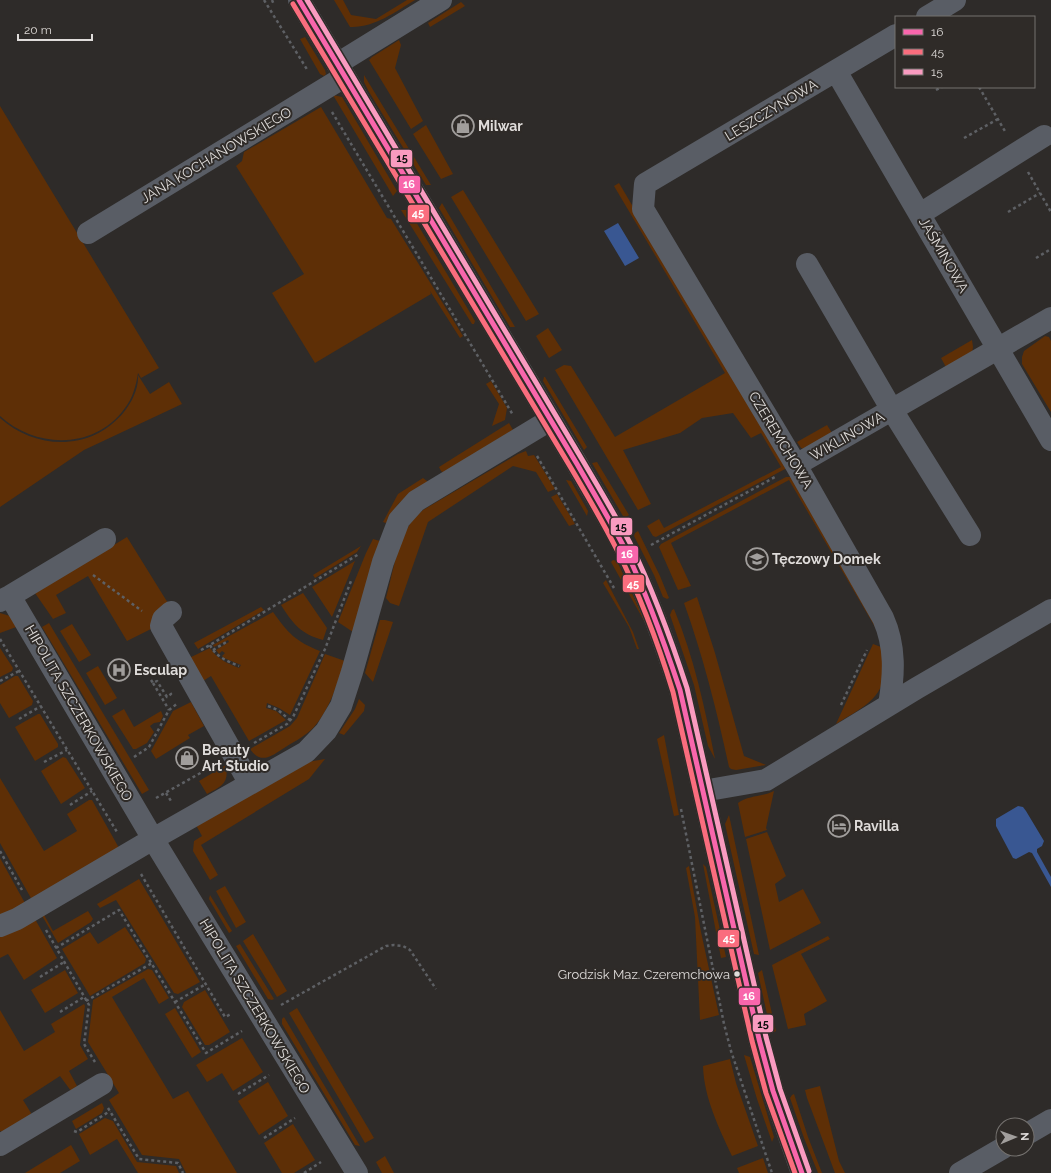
<svg xmlns="http://www.w3.org/2000/svg" width="1051" height="1173" font-family="Raleway,sans-serif">
<style>
.green{fill:#5e2f06}
.water{fill:#395792}
.lines{fill:none;stroke-linecap:round;stroke-linejoin:round}
.path{stroke:#5e6064;stroke-width:2.5;stroke-dasharray:3 3;stroke-linecap:butt}
.minor{stroke:#595d65;stroke-width:22}
.bus-1-casing{stroke:#2f2b28;stroke-width:8}
.bus-2-casing{stroke:#2f2b28;stroke-width:8}
.bus-3-casing{stroke:#2f2b28;stroke-width:8}
.bus-1{stroke:#f866ac;stroke-width:5}
.bus-2{stroke:#fa6d7e;stroke-width:5}
.bus-3{stroke:#f99bc0;stroke-width:5}
.bus-dot{fill:#dfdcda;stroke:#2f2b28;stroke-width:1.5}
.labels{text-anchor:middle;dominant-baseline:central;stroke-width:4;stroke-linejoin:round;paint-order:stroke}
.bus-label{font-size:13px;fill:#dfdcda;stroke:#2f2b28;text-anchor:end}
.street-label{font-size:14px;fill:#dfdcda;stroke:#2f2b28}
.poi-label{font-size:14px;font-weight:bold;fill:#dfdcda;stroke:#2f2b28;text-anchor:start}
.line-badge{stroke:#2f2b28;stroke-width:1.5}
.badge-label{font-size:11px;text-anchor:middle;font-weight:bold;fill:#fff}
.pale-badge-label{font-size:11px;text-anchor:middle;font-weight:bold;fill:#111}
</style>
<rect width="100%" height="100%" fill="#2e2b29"/>
<!-- green -->
<path class="green" d="M334,0H343L351,15L376,19L407,0H415C395,12 374,28 350,27Z
M461,2L465,6L430,27L428,23Z
M305,37L325,70L326,74L324,76L320,74L300,39Z
M399,40L401,45L395,68L423,121L411,129L369,60L372,57Z
M364,75L431,185H426L369,92L364,82Z
M333,95L342,97L397,191L393,196Z
M0,106L159,368L141,378L138,373C136,385 133,398 125,408C95,450 36,449 0,416Z
M321,107L387,218L391,219L463,336L460,338L430,291L431,294L315,363L272,293L304,274L236,166L242,161L244,152Z
M426,125L453,174L441,179L413,134Z
M619,183L787,468L656,537L653,536L647,526L659,519L664,528L781,467L761,433L751,438L733,413L702,418L680,433L623,450L651,504L638,510L555,370L564,365L571,366L615,437L725,373L614,186Z
M463,190L539,314L526,321L451,197Z
M442,203L515,327H510L439,208Z
M401,210H409L475,321L474,324H472Z
M548,328L562,350L549,358L536,336Z
M1045,336L1049,337L1051,341V412L1022,364V357L1024,351Z
M972,340L973,347L972,353L947,369L941,358Z
M138,375L150,394L169,382L182,404L84,450L0,507V418C37,451 92,451 124,412C132,402 139,388 138,375Z
M544,377H545L587,447L584,450L543,381Z
M491,381L507,408L505,420L492,426L499,404L486,384Z
M509,423L513,430L444,473L441,471L439,467Z
M827,425L834,436L806,450L801,448L797,442Z
M526,451L528,456L534,455L555,489L548,492L536,472L513,466L428,522L399,606L390,603L386,598C392,576 396,549 407,529C411,521 417,515 423,510L518,454Z
M597,462L629,515L626,517L623,516L592,463Z
M786,477H792L878,622L875,627L789,480L671,543L691,586L678,590L659,547L661,544Z
M423,478L427,481V484L399,503L386,523L383,522L398,494Z
M566,480L571,481L588,511L587,516Z
M557,494L575,524L569,526L551,497Z
M638,531L660,576L669,598L667,599L663,597L654,575L634,536L635,533Z
M127,537L171,608L151,629L127,641L88,576L56,595L66,613L53,619L35,593Z
M373,539L380,541L353,632L338,622L366,553Z
M361,546L357,552L315,578L313,575Z
M613,560L617,561L648,628L611,562Z
M355,561L332,617L312,587Z
M606,580L633,632L639,649H637L629,627L603,583Z
M303,593L327,628L323,640C301,634 293,624 281,605Z
M697,597L715,653L744,756L766,765L736,770L731,769L729,767C717,711 703,656 684,603Z
M261,607L264,610L198,649L194,643Z
M674,609C694,657 705,709 715,759L708,746L694,685L670,615L672,610Z
M273,612C288,633 295,641 320,651L290,715L279,708L267,703L266,708L276,711L286,720L249,741L211,676L203,681L189,658L210,648C217,659 227,663 239,668L241,665L224,658L222,656L225,653L222,651L219,654L216,650L229,642L228,640L214,647L213,645Z
M0,613L10,616L19,626L0,633Z
M380,620H385L393,622L373,682L365,673Z
M49,623L149,790L142,794L42,627Z
M72,624L91,655L79,662L60,631Z
M873,644L881,647C883,654 884,661 885,668C885,699 858,710 836,724Z
M0,648L13,668L12,671L0,677Z
M325,654L345,661C337,684 330,709 314,727C305,737 291,743 281,750C269,758 260,763 250,749L290,726L297,718Z
M98,666L117,698L105,705L86,673Z
M15,676H18L33,701L32,705L9,718L0,703V685Z
M359,699L365,705L364,711L344,735L339,733L355,709Z
M191,702L204,726L188,735L190,738L156,759L151,751L173,711Z
M124,709L134,727L161,711L163,716L160,722L154,723L150,726L154,732L147,743L136,749H133L112,716Z
M38,714H40L58,744V747L35,761L15,727Z
M664,735L679,815L674,816L657,739Z
M63,757L66,758L85,788L61,804L41,771Z
M325,759L309,779L201,845L218,875L210,880L193,851L194,841L202,836L196,825L302,763Z
M226,765C229,784 222,786 207,794L199,781Z
M0,778L44,851L77,831L67,814L89,800H92L119,848L32,900L0,843Z
M774,791L766,828L767,830L745,837L738,803C749,795 762,797 774,791Z
M729,815L759,955L754,954L725,824Z
M767,832L786,876L775,884L779,902L803,889L821,923L770,950L746,839Z
M0,858L26,905L0,919Z
M703,864L706,867L726,957L721,958Z
M689,866L701,932L719,1015L700,1020L695,917L686,868Z
M139,879L200,982L178,994L174,993L116,900L100,908L97,904Z
M225,886L246,922L236,928L216,891Z
M210,895L232,931L229,933L209,899Z
M88,911L93,919L91,922L58,943L41,914L43,913L53,931Z
M35,919L57,958L24,980L8,954L0,958V934Z
M125,927L146,959L145,963L90,996L62,949L90,932L98,944Z
M253,934L287,991L277,997L243,941Z
M828,936L830,939L801,954L827,1001L804,1014L806,1025L788,1029L772,965Z
M240,944L274,999L272,1000L268,999L236,946Z
M148,969L152,970L169,998L159,1004L144,978L112,997L173,1099L188,1091L237,1173H186L179,1159L142,1155L109,1100L119,1093L88,1042L93,1000Z
M65,970L78,993L45,1013L31,990Z
M762,970L776,1031L774,1032L770,1028L758,973Z
M205,990L230,1032L209,1045H205L182,1007L184,1002Z
M84,1004L85,1006L80,1045L88,1059L69,1071L77,1086L71,1091L60,1076L23,1100L31,1113L30,1117L2,1132L0,1131V1010L24,1051L55,1032L51,1024Z
M175,1008L201,1052L192,1058L165,1014Z
M297,1008L374,1138L365,1143L289,1013Z
M284,1017L360,1146L355,1145L282,1024V1019Z
M242,1038L263,1072L233,1091L222,1073L207,1082L196,1065Z
M744,1055L750,1057L774,1137L772,1142L757,1099Z
M730,1059L736,1083L758,1146L732,1156C719,1128 704,1098 703,1066Z
M268,1082L288,1116L259,1135L238,1101Z
M820,1086L839,1161L845,1173H835L807,1098L805,1090Z
M794,1094L808,1137L822,1173H818L804,1138L790,1098L792,1095Z
M102,1103L104,1108L102,1113L76,1129L72,1121Z
M105,1118L113,1121L137,1162L176,1166L179,1173H138L117,1139L90,1155L79,1134Z
M293,1124L315,1160L294,1173H282L264,1143Z
M71,1145L80,1161L60,1173H25Z
M385,1156L394,1173H382L376,1162Z
M763,1158L768,1173H739L737,1168Z"/>
<!-- water -->
<path class="water" d="M618,223L639,258L625,266L604,231Z
M1018,806L1023,807L1026,811L1044,841L1042,846L1037,849V852L1051,877V887L1032,853L1029,852L1016,859L1013,858L996,826V819Z"/>
<g class="lines">
<!-- path -->
<path class="path" d="M264,0L308,71
M272,0L274,5
M979,87L1006,133
M936,90L942,87
M332,112L513,415
M964,138L998,119
M1028,172L1051,212
M1008,212L1040,193
M1036,258L1051,249
M537,456L614,588
M651,545L775,477
M93,575L142,611
M0,639L117,832
M210,645C216,657 227,661 239,666
M201,650L210,645L359,554
M213,650L228,641
M151,680L153,683L157,681L167,697L171,694L170,693
M0,681L19,671
M153,683L169,710
M841,705L867,650
M268,706L278,710L291,721
M19,719L41,706
M254,743L287,724L293,717L325,649L351,581
M134,757L149,747L169,710L178,703
M44,762L67,750
M166,793L171,801
M156,798L213,766
M70,805L92,791
M681,809L724,1024L731,1051L772,1173
M0,851L22,890
M141,874L225,1017L231,1014
M46,930L89,1005L84,1044L95,1062
M56,948L119,910L206,1053L242,1031
M40,977L64,962
M86,1001L152,963
M175,1002L206,984
M281,1005L386,946L394,945L403,946L410,950L436,989
M60,1012L84,997
M238,1094L269,1075
M108,1108L139,1159L178,1163L183,1173
M74,1131L77,1132L110,1111
M264,1138L295,1118
M304,1173L321,1162"/>
<!-- minor -->
<path class="minor" d="M299,0L577,464C595,496 615,527 630,560C650,602 666,646 680,690L759,1039L773,1091L802,1173
M927,17L955,0
M337,64L441,0
M836,71L1051,440
M920,214L1044,136
M88,233L344,77
M807,264L892,410L970,535
M796,465L1051,318
M0,601L10,596L105,539
M171,612L163,619L161,626L250,784
M889,705C894,675 896,647 883,618L796,465L643,209L645,184L896,35
M703,791L766,780L917,688L1051,610
M0,926L17,919L153,839L10,596
M1027,1134L1051,1120
M0,1145L102,1084
M357,1173L153,839L306,752L326,731L341,706L352,672L383,562L399,520L416,501L550,420
M960,1173L1003,1148"/>
<!-- bus-1 casing -->
<g class="bus-1-casing">
<path id="bus-1" d="M299,0L577,464C593,492 610,520 625,549C647,594 664,642 680,690L759,1039L773,1091L802,1173"/>
</g>
<!-- bus-2 casing -->
<g class="bus-2-casing">
<path id="bus-2" d="M293,4L571,468C587,495 603,522 617,550C640,595 658,643 673,692L752,1041L766,1093L795,1173"/>
</g>
<!-- bus-3 casing -->
<g class="bus-3-casing">
<path id="bus-3" d="M307,0L583,461C599,488 615,515 630,543C653,590 671,639 687,688L766,1037L780,1089L809,1171"/>
</g>
<!-- bus-1 -->
<use href="#bus-1" class="bus-1"/>
<!-- bus-2 -->
<use href="#bus-2" class="bus-2"/>
<!-- bus-3 -->
<use href="#bus-3" class="bus-3"/>
</g>
<!-- icons -->
<defs>
<g id="shop-ring" transform="scale(1.15)"><circle r="9.5" fill="#2f2b28" stroke="#a19e9c" stroke-width="1.5"/><path d="M-5-2.5h2.3a2.7 3.5 0 0 1 5.4 0H5L5.5 6h-11ZM-1.5-2.5h3a1.5 2.3 0 0 0-3 0Z" fill="#a19e9c"/></g>
<g id="school-ring" transform="scale(1.15)"><circle r="9.5" fill="#2f2b28" stroke="#a19e9c" stroke-width="1.5"/><path d="M0-5L7-2L0 1L-7-2ZM-4 1L0 2.5L4 1V4Q0 6-4 4Z" fill="#a19e9c"/></g>
<g id="hospital-ring" transform="scale(1.15)"><circle r="9.5" fill="#2f2b28" stroke="#a19e9c" stroke-width="1.5"/><path d="M-5-5h3v3.5h4V-5h3V5h-3V1.5h-4V5h-3Z" fill="#a19e9c"/></g>
<g id="hotel-ring" transform="scale(1.15)"><circle r="9.5" fill="#2f2b28" stroke="#a19e9c" stroke-width="1.5"/><path d="M-6-4.5h1.5V1H6V5H4.5V3h-9V5H-6ZM-4 0a1.8 1.8 0 1 1 3.6 0ZM.5 0V-2.5h3Q6-2.5 6 0Z" fill="#a19e9c"/></g>
</defs>
<g fill-rule="evenodd">
<use href="#shop-ring" x="463" y="126"/>
<use href="#school-ring" x="757" y="559"/>
<use href="#hospital-ring" x="119" y="670"/>
<use href="#shop-ring" x="187" y="758"/>
<use href="#hotel-ring" x="839" y="826"/>
</g>
<!-- markers -->
<circle class="bus-dot" cx="737" cy="974" r="3.5"/>
<g class="labels">
<!-- bus labels -->
<g class="bus-label">
<text x="730" y="974">Grodzisk Maz. Czeremchowa</text>
</g>
<!-- street labels -->
<g class="street-label">
<text transform="translate(771 110) rotate(-31)">LESZCZYNOWA</text>
<text transform="translate(216 155) rotate(-31)">JANA KOCHANOWSKIEGO</text>
<text transform="translate(944 255) rotate(60)">JAŚMINOWA</text>
<text transform="translate(847 436) rotate(-30)">WIKLINOWA</text>
<text transform="translate(781 440) rotate(59)">CZEREMCHOWA</text>
<text transform="translate(79 713) rotate(60)">HIPOLITA SZCZERKOWSKIEGO</text>
<text transform="translate(255 1006) rotate(59)">HIPOLITA SZCZERKOWSKIEGO</text>
</g>
<!-- poi labels -->
<g class="poi-label">
<text x="478" y="126">Milwar</text>
<text x="772" y="559">Tęczowy Domek</text>
<text x="134" y="670">Esculap</text>
<text x="202" y="750">Beauty<tspan x="202" dy="16">Art Studio</tspan></text>
<text x="854" y="826">Ravilla</text>
</g>
</g>
<g class="line-badge">
<rect x="390" y="149" width="23" height="19" rx="4" fill="#f99bc0"/>
<rect x="398" y="175" width="23" height="19" rx="4" fill="#f866ac"/>
<rect x="407" y="204" width="23" height="19" rx="4" fill="#fa6d7e"/>
<rect x="610" y="517" width="23" height="19" rx="4" fill="#f99bc0"/>
<rect x="616" y="545" width="23" height="19" rx="4" fill="#f866ac"/>
<rect x="622" y="574" width="23" height="19" rx="4" fill="#fa6d7e"/>
<rect x="717" y="929" width="23" height="19" rx="4" fill="#fa6d7e"/>
<rect x="738" y="987" width="23" height="19" rx="4" fill="#f866ac"/>
<rect x="752" y="1014" width="22" height="19" rx="4" fill="#f99bc0"/>
</g>
<g class="badge-label">
<text x="409" y="188">16</text>
<text x="418" y="217">45</text>
<text x="627" y="558">16</text>
<text x="633" y="588">45</text>
<text x="729" y="942">45</text>
<text x="749" y="1000">16</text>
</g>
<g class="pale-badge-label">
<text x="402" y="162">15</text>
<text x="621" y="531">15</text>
<text x="763" y="1028">15</text>
</g>
<!-- legend -->
<rect x="895" y="16" width="140" height="72" fill="#2f2b28" stroke="#75726f"/>
<rect x="903" y="29" width="20" height="6" fill="#f866ac" stroke="#75726f"/>
<text x="931" y="36" font-size="12" fill="#dfdcda">16</text>
<rect x="903" y="49" width="20" height="6" fill="#fa6d7e" stroke="#75726f"/>
<text x="931" y="56" font-size="12" fill="#dfdcda">45</text>
<rect x="903" y="69" width="20" height="6" fill="#f99bc0" stroke="#75726f"/>
<text x="931" y="76" font-size="12" fill="#dfdcda">15</text>
<!-- north arrow -->
<g transform="translate(1015 1137) rotate(88)"><circle r="19" fill="#2f2b28" stroke="#75726f"/>
<path d="M0-3L7 15L0 10L-7 15Z" fill="#a19e9c"/>
<text y="-6" font-size="11" font-weight="bold" text-anchor="middle" fill="#dfdcda">N</text>
</g>
<!-- scale -->
<path d="M18 34v6h74v-6" fill="none" stroke="#dfdcda" stroke-width="2"/>
<text x="24" y="34" font-size="12" fill="#dfdcda" stroke="#2f2b28" stroke-width="3" paint-order="stroke">20 m</text>
</svg>
